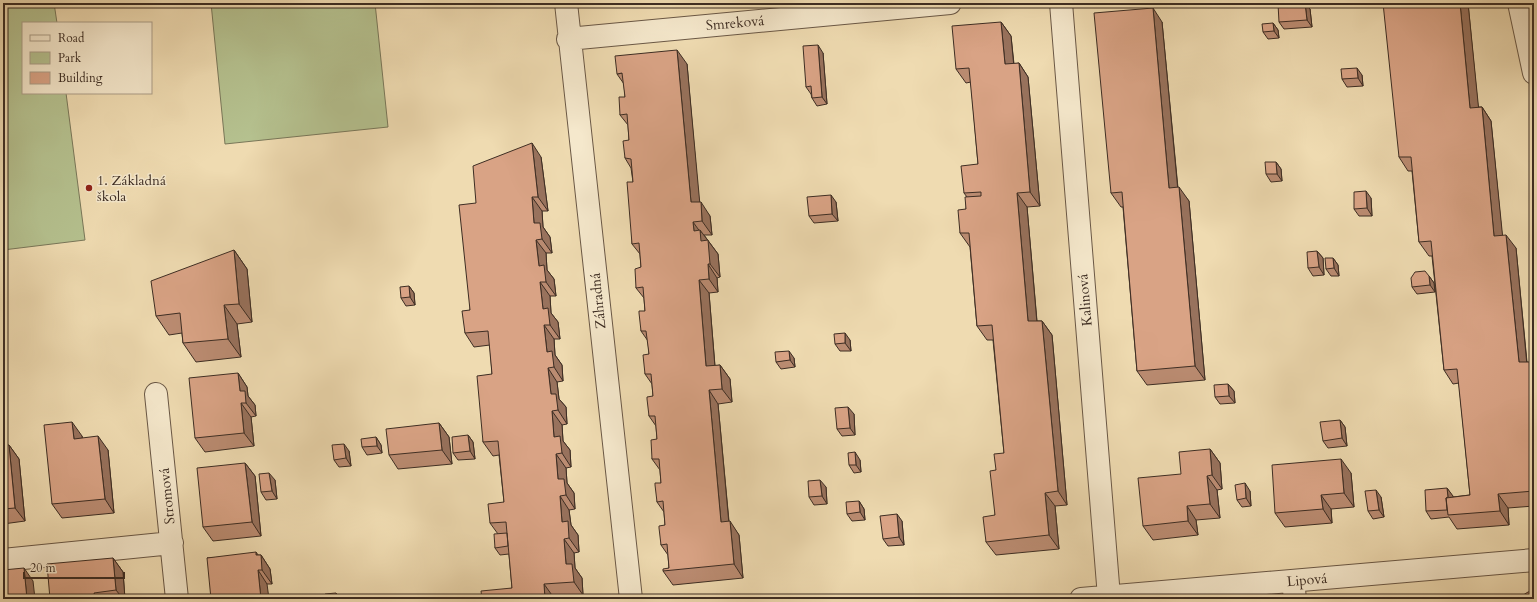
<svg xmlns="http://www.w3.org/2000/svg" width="1537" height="602" font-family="Cardo,serif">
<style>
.green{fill:#b5c18f;stroke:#797759}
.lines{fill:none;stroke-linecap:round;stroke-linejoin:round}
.street-casing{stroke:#6a5846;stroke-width:24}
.street{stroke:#f5e8cc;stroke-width:22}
.wall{fill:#bb8c72;stroke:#3d2d23}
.shaded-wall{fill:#98725d;stroke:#3d2d23}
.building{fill:#d9a385;stroke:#3d2d23}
.poi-dot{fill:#8f2418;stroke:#f5e8cc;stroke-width:1.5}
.labels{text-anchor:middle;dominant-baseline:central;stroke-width:3;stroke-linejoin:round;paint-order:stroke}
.street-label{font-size:14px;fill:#3d2d23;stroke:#f5e8cc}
.poi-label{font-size:14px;fill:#3d2d23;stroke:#f5e8cc;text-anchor:start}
</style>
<rect width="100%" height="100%" fill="#efdbb1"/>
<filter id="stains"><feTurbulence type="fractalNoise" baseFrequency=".005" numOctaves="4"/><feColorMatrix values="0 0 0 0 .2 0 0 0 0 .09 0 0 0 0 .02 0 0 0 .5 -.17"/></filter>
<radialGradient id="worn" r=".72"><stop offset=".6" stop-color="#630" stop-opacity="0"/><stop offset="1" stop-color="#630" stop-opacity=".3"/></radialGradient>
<!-- green -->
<path class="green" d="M3,3H54L57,23H23V93H66L85,240L3,250Z
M211,3H375L388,127L225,144Z"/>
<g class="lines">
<!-- street casing -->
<g class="street-casing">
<path id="street" d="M566,3L631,599
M1061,3L1109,597
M1519,3L1534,73
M568,39L950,3
M156,394L177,599
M3,560L172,543
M1293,581L1295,599
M1081,599L1534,560"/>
</g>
<!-- street -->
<use href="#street" class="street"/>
</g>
<!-- wall -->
<path class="wall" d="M1468,3L1478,107H1482L1491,121L1502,235L1516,248L1527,362L1534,364V506L1508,508L1509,525L1457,529L1449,517L1431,519L1426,511L1447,488L1453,497L1470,495L1459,383L1453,384L1444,370L1432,256H1429L1419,242L1412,171H1408L1399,157Z
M1310,9L1312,27L1284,29L1279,22Z
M1001,22L1011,36L1014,64L1019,63L1028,77L1040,206L1027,207L1037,321H1042L1052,335L1067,505L1055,506L1059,549L996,555L986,542L995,515L996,470L1004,453L993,340H987L977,326L970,247L960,233L966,209L967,197L964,193L978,164L971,82L966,83L956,69Z
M1162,22L1178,188L1189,201L1205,380L1147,385L1137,371L1123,207H1121L1111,193Z
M1273,23L1278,30L1279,38L1268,39L1263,32Z
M823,53L827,104L817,106L812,98L811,94L806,87Z
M687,64L699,202L710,216L712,235H704L718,254L720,277L717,278L718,292L709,293L715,366L720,365L730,379L732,402L718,404L729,521L739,535L743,578L673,585L663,571L669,568L668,555L661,545L665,525L664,512L657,502L661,483L660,470L652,459L657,439L656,426L649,416L653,396L652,384L645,374L649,354L648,341L641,331L645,311L644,298L636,288L641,267L640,254L632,244L633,182L631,168L625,158L629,140L628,125L620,115L625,97L624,84L617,74Z
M1362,75L1363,86L1347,87L1342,79Z
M541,157L548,211H542L543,227L550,237L552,253H546L547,270L554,279L556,296H550L551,313L558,322L560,339H554L555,355L562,365L563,381L557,382L559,399L566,407L567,424L562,425L563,441L570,450L571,467L566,468L567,483L574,493L575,509L569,510L571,525L578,535L579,552L574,553L575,568L582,578L583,595L554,598V599H482L512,588L509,554L500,555L495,548L498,534L490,523L504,502L499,455L493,456L483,442L492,374L490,345L474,347L465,333L470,310L476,203Z
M1276,162L1281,169L1282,181L1271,182L1266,174Z
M1371,198L1372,216H1359L1354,209Z
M836,202L838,221L814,223L809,216Z
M234,250L247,269L252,322L237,324L241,357L196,362L183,343L182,333L169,335L156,316Z
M1317,251L1323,258L1324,275L1313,276L1308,268Z
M1333,258L1338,265L1339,276H1331L1326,269Z
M1429,276L1434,283L1435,292L1417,294L1412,287Z
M409,286L414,293L415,305L406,306L401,298Z
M850,340L851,351H840L835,344Z
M794,358L795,367L781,369L776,362Z
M238,373L247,387L248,396L255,405L256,416L251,417L254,446L205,452L195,438Z
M1228,384L1234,391L1235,403L1220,404L1215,397Z
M854,414L855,435L842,436L837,429Z
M1340,420L1345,427L1347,446L1328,448L1323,441Z
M439,423L449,437L452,464L398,469L389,455Z
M468,435L473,442L475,459L458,460L453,453Z
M82,436V438L108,450L114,513L62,518L52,504Z
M376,437L381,445L382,453L367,455L362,447Z
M9,445L19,459L25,521L3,524V446Z
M1210,449L1220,463L1222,489L1217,490L1220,518L1196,520L1198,535L1153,540L1143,526L1181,474Z
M349,451L351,466L339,467L334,460Z
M860,460L861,472L854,473L849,465Z
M245,463L255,476L261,536L213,541L203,527Z
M1351,473L1354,507L1331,509L1332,523L1285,527L1275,513Z
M275,480L277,499L266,500L261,492Z
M826,487L827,504L814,505L809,497Z
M1250,491L1251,506L1242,507L1237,500Z
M1381,497L1384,517L1373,519L1368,511Z
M859,501L864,509L865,520L852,521L847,514Z
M902,521L904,545L888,546L883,539Z
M261,555L270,569L272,584H267L207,558Z
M113,558L123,572L125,599H50Z"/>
<!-- shaded-wall -->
<path class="shaded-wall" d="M1305,3L1310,9L1312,27L1307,20Z
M1460,3H1468L1480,122L1470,108Z
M1153,8L1162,22L1179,202L1169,188Z
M1001,22L1011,36L1015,78L1005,64Z
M1273,23L1278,30L1279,38L1274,31Z
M818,45L823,53L827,104L822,97Z
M677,50L687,64L701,216L691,202Z
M1019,63L1028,77L1040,206L1030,192Z
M1357,68L1362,75L1363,86L1358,78Z
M1482,107L1491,121L1504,250L1494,236Z
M532,143L541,157L548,211L538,197Z
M1276,162L1281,169L1282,181L1277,174Z
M1179,187L1189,201L1205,380L1195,366Z
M1366,191L1371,198L1372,216L1367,208Z
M1017,193L1027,207L1038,335L1028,321Z
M831,195L836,202L838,221L832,214Z
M532,197L542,211L543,227L550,237L552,253L542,239L534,223Z
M701,202L710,216L712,235L702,221Z
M693,222L701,233L700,230L718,254L720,277L710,264L694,231Z
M1506,235L1516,248L1528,376L1519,362Z
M536,240L546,253L547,270L554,279L556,296L546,282L539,266Z
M234,250L247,269L252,322L239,304Z
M1317,251L1323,258L1324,275L1319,267Z
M1333,258L1338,265L1339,276L1334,268Z
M708,264L717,278L718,292L709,279Z
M1429,276L1434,283L1435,292L1430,285Z
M699,280L709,293L716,380L706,366Z
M540,282L550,296L551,313L558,322L560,339L550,325L543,309Z
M409,286L414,293L415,305L410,297Z
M224,305L237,324L241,357L228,339Z
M1042,321L1052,335L1067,505L1058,491Z
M544,325L554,339L555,355L562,365L563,381L554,367L547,352Z
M845,333L850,340L851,351L845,343Z
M789,351L794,358L795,367L790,360Z
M1532,362L1534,364V378Z
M720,365L730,379L732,402L722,389Z
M548,368L557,382L559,399L566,407L567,424L558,410L551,394Z
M238,373L247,387L248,396L255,405L256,416L246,403L240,391Z
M1228,384L1234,391L1235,403L1229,396Z
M709,390L718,404L730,535L721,522Z
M241,403L251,417L254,446L244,433Z
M848,407L854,414L855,435L850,428Z
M552,411L562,425L563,441L570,450L571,467L562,453L554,437Z
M1340,420L1345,427L1347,446L1342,438Z
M72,422L82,436L84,452L74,439Z
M439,423L449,437L452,464L442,450Z
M468,435L473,442L475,459L470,451Z
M98,436L108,450L114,513L105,499Z
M376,437L381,445L382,453L377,446Z
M344,444L349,451L351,466L346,458Z
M9,445L19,459L25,521L15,508Z
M1210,449L1220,463L1222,489L1212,475Z
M855,452L860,460L861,472L856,465Z
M556,454L566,468L567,483L574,493L575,509L566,495L558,479Z
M1341,459L1351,473L1354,507L1344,493Z
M245,463L255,476L261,536L252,522Z
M269,473L275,480L277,499L272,491Z
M1207,476L1217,490L1220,518L1210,504Z
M820,480L826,487L827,504L822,496Z
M1245,483L1250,491L1251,506L1246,498Z
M1447,488L1453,496L1454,515L1449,510Z
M1376,490L1381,497L1384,517L1379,510Z
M1045,493L1055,506L1059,549L1049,535Z
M1498,494L1508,508L1509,525L1500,511Z
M1321,495L1331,509L1332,523L1323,509Z
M560,496L569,510L571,525L578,535L579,552L569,538L562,522Z
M859,501L864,509L865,520L860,512Z
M1187,506L1196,520L1198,535L1188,521Z
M897,514L902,521L904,545L899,537Z
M730,521L739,535L743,578L734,564Z
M564,539L574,553L575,568L582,578L583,595L574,582L566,564Z
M256,552L261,559V555L270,569L272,584L262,570L256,555Z
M113,558L123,572L125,599H123L116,590Z
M24,568L33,581L35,599H27Z
M258,570L267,584L269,599H261Z
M544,584L554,598V599H545Z
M94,593L99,599H95Z
M336,593L341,599H337Z"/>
<!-- building -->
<path class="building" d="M1293,3H1305L1307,20L1279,22L1278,4Z
M1383,3H1460L1470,108L1482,107L1494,236L1506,235L1519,362H1532L1534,378V491L1498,494L1500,511L1448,515L1446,498L1470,495L1457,369L1444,370L1431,241L1419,242L1411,157H1399Z
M1153,8L1169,188L1179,187L1195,366L1137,371L1122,192L1111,193L1094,13Z
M1001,22L1005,64L1019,63L1030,192L1017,193L1028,321H1042L1058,491L1045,493L1049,535L986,542L983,517L995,515L990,471L996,470L994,454L1004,453L992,325L977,326L969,233H960L958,210L966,209L965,197L981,196V192L964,193L961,166L978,164L969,68L956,69L952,26Z
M1273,23L1274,31L1263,32L1262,24Z
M818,45L822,97L812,98L811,86L806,87L803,46Z
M677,50L691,202H701L702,221L693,222L694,231L700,230L701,241L708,240L710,264H708L709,279L699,280L706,366L720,365L722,389L709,390L721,522L730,521L734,564L663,571V569L669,568L667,544L661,545L659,528V526L665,525L663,501L657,502L655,485V483H661L659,459H652L651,440L657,439L655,416H649L647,399V397L653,396L651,374H645L643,355L649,354L646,331H641L639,313V311H645L643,287L636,288L635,269L641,267L639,243L632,244L627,182H633L631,159L625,158L623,141L629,140L627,114L620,115L619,97H625L622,73L617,74L615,56Z
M1357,68L1358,78L1342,79L1341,69Z
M532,143L538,197H532L534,223H540L542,239L536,240L539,266L544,265L546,282H540L543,309L548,308L550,325H544L547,352L552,351L554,367L548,368L551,394H556L558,410L552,411L554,437L560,436L562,453L556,454L558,479H564L566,495L560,496L562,522L568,521L569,538L564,539L566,564H572L574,582L544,584L545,599H482L481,591L512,588L506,522L490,523L488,504L504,502L498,441L483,442L477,376L492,374L488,331L465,333L462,311L470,310L459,205L476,203L473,166Z
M1265,162H1276L1277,174H1266Z
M1366,191L1367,208L1354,209V192Z
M831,195L832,214L809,216L807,197Z
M234,250L239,304L224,305L228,339L183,343L180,313L156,316L151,281Z
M1317,251L1319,267L1308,268L1307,252Z
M1325,258H1333L1334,268L1326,269Z
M1425,271L1429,276L1430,285L1412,287L1411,278L1415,272Z
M409,286L410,297L401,298L400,287Z
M845,333V343L835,344L834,334Z
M789,351L790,360L776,362L775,352Z
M238,373L240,391H245L246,403H241L244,433L195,438L189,378Z
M1228,384L1229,396L1215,397L1214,385Z
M848,407L850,428L837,429L835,408Z
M1340,420L1342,438L1323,441L1320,422Z
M72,422L74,439L98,436L105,499L52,504L44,425Z
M439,423L442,450L389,455L386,429Z
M468,435L470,451L453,453L452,437Z
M376,437L377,446L362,447L361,439Z
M344,444L346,458L334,460L332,445Z
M9,445L15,508L3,509V446Z
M1210,449L1212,475L1207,476L1210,504L1187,506L1188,521L1143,526L1138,478L1181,474L1179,452Z
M855,452L856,465H849L848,453Z
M1341,459L1344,493L1321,495L1323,509L1275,513L1272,465Z
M245,463L252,522L203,527L197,468Z
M269,473L272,491L261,492L259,474Z
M820,480L822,496L809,497L808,481Z
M1245,483L1246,498L1237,500L1235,485Z
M1447,488L1448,497L1446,498L1447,510L1426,511L1425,490Z
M1376,490L1379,510L1368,511L1365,491Z
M859,501L860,512L847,514L846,502Z
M897,514L899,537L883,539L880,516Z
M507,533L508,546L495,548L494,534Z
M256,552V555H261L262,570H258L261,599H211L207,558Z
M113,558L116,590L94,593L95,599H50L47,564Z
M24,568L27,599H3V570Z
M1534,591V599H1517L1528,592Z
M336,593L337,599H326L325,594Z"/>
<!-- markers -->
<circle class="poi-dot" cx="89" cy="188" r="4"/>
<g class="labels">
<!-- street labels -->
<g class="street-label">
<text transform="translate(735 23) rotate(-5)">Smreková</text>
<text transform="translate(1085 300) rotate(-95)">Kalinová</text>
<text transform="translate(598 301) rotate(-96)">Záhradná</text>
<text transform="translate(167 496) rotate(-96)">Stromová</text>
<text transform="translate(1307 580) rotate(-5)">Lipová</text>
</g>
<!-- poi labels -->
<g class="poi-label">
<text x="97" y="180">1. Základná<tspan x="97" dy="16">škola</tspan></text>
</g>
</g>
<!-- margin -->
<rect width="1537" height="602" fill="none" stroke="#efdbb1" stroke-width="16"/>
<rect x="4" y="4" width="1529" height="594" fill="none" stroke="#3d2d23" stroke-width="2"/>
<rect x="8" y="8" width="1521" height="586" fill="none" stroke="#3d2d23"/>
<!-- legend -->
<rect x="22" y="22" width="130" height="72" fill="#f5e8cc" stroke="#ab9d88"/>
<rect x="30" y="35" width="20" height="6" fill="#f5e8cc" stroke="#ab9d88"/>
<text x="58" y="42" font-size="12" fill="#3d2d23">Road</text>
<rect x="30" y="52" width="20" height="12" fill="#b5c18f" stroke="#ab9d88"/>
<text x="58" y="62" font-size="12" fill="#3d2d23">Park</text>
<rect x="30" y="72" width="20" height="12" fill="#d9a385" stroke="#ab9d88"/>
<text x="58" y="82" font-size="12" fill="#3d2d23">Building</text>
<!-- scale -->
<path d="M24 572v6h100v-6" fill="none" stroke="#3d2d23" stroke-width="2"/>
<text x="30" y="572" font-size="12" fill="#3d2d23" stroke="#f5e8cc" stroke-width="3" paint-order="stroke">20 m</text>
<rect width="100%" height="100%" filter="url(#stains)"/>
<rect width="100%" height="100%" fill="url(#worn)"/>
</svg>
